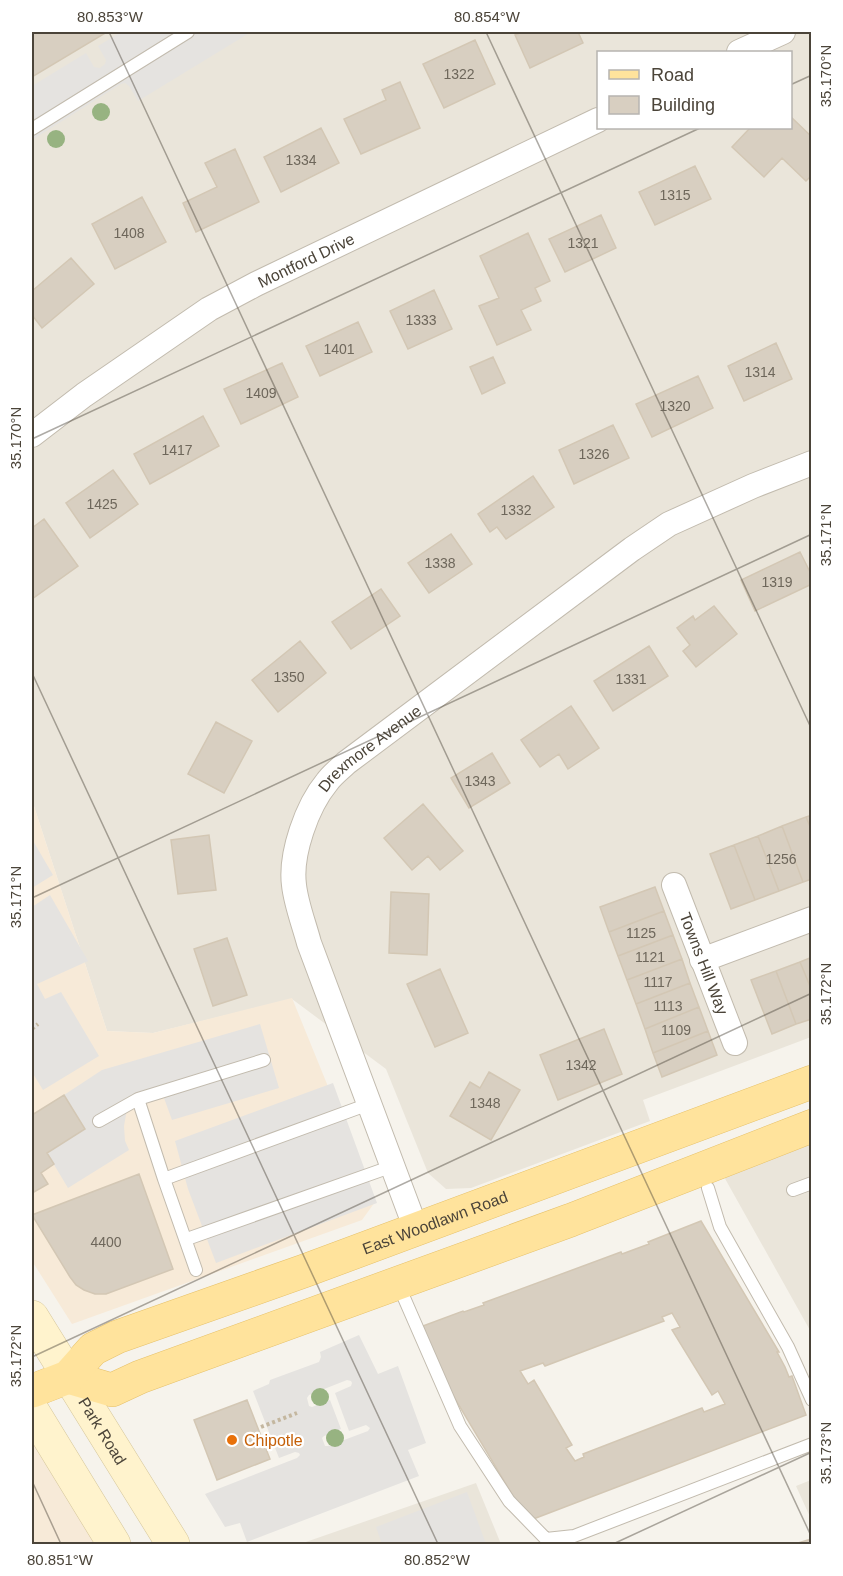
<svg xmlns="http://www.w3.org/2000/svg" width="843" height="1576" font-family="Arial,sans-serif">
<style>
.residential{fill:#eae5da;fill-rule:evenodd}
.commercial{fill:#f7ead8}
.parking{fill:#e5e3e0;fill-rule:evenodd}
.building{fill:#d8cfc1;stroke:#d3c7b4;stroke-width:1.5;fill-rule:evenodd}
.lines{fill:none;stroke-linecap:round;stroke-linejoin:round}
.service-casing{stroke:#c2bbae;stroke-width:14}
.minor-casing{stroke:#c2bbae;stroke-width:26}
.secondary-casing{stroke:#d6c79b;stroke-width:34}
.primary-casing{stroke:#e6c16a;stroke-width:34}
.path{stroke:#c4b79f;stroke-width:4;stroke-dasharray:3 3;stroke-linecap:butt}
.service{stroke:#fff;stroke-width:12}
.minor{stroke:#fff;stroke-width:24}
.secondary{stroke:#fff3cd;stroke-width:33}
.primary{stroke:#ffe39c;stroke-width:33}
.tree{fill:#97b381}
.ticks{fill:none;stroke:#4b4439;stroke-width:1.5;stroke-opacity:0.45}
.food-dot{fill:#e8710a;stroke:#fff;stroke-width:2}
.labels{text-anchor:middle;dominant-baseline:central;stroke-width:4.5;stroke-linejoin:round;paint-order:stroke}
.number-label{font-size:14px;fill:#6e675b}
.street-label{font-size:16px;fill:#4b4439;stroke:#fff}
.food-label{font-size:16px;fill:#c56008;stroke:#fff;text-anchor:start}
.neatline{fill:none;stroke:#4b4439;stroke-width:2}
.ticks-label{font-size:15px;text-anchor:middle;fill:#4b4439}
</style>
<rect width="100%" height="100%" fill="#f6f3ec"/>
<!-- residential -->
<path class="residential" d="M32,32H811V1037L643,1100L650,1121L471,1188L446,1189L428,1173L386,1069L292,999L153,1033L107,1031L32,800ZM598,52H790V128H598Z
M811,1140V1332L723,1175Z
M811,1480H812L811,1519L796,1486Z
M476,1483L501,1544H300Z"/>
<!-- commercial -->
<path class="commercial" d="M32,800L107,1031L153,1033L292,998L375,1202L362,1220L72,1324L32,1261Z
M32,1428L104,1544H32Z"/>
<!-- parking -->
<path class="parking" d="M121,32H251L138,101L129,86L125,83L121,84L32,140V86L86,53L94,67L100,68L105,64L106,60L98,46Z
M32,839L53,875L32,888Z
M50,895L88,961L37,984L45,999L61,992L99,1056L43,1090L32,1072V907Z
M260,1024L279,1088L172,1120L164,1098L127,1109L124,1126L125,1141L129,1150L68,1188L47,1153L85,1129L64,1095L102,1070Z
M333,1083L377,1203L216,1263L188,1189L175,1141Z
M359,1335L378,1374L398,1366L426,1443L408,1450L419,1476L247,1542L240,1523L225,1527L205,1494L297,1458L300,1455L299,1453L295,1452L279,1458L253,1391L269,1384L270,1380L319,1362L321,1357L320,1352ZM347,1380L351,1381L352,1383L351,1386L335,1393L349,1431L366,1425L370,1428L368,1431L328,1446H325L322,1438L324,1436L341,1429L330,1400L312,1407L309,1406L307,1398L309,1395Z
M467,1492L486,1544H382L376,1527Z"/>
<!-- building -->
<path class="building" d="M32,32H107L32,77Z
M522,32H578L583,43L530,68L515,35Z
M475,40L495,84L444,108L423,64Z
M400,82L420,128L361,154L344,119L386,100L382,90Z
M790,116L812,137V175L806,181L782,158L764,177L732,147L750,128H790Z
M321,128L339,163L281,192L264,157Z
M235,149L259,202L196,232L183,203L217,187L205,163Z
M695,166L711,199L655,225L639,192Z
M142,197L166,242L115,269L92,224Z
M601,215L616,248L565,272L549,239Z
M528,233L550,281L535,288L541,301L521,310L531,330L497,345L479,306L499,298L480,256Z
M71,258L94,284L42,328L32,315V291Z
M434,290L452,329L408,349L390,311Z
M358,322L372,352L320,376L306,346Z
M776,343L792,379L744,401L728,366Z
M493,357L505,383L482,394L470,367Z
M282,363L298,397L241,424L224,389Z
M698,376L713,408L652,437L636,404Z
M203,416L219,446L150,484L134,454Z
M613,425L629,458L574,484L559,450Z
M113,470L138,504L90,538L66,503Z
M533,476L554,507L506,539L497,527L490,532L478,514Z
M44,519L78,566L32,599V528Z
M451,534L472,564L429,593L408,563Z
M800,552L812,576V584L755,611L741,580Z
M381,589L400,616L351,649L332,622Z
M714,606L737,634L696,667L683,651L690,645L677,628L693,616L695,620Z
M300,641L326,673L278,712L252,680Z
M649,646L668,676L613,711L594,681Z
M571,706L599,748L568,769L559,754L540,767L521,740Z
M216,722L252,741L224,793L188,774Z
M492,753L510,783L469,808L451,778Z
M423,804L463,851L440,870L428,856L412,870L384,838Z
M812,815V831L806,817Z
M806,817L812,831V879L803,882L782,826Z
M782,826L803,882L779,891L758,836Z
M209,835L216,890L178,894L171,840Z
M758,836L779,891L755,900L734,845Z
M734,845L755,900L731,909L710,854Z
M655,887L664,911L609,932L600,907Z
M391,892L429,894L427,955L389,953Z
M664,911L673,935L618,956L609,932Z
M673,935L682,959L627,980L618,956Z
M227,938L247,995L213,1006L194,949Z
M812,957V991L800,962Z
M682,959L690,983L636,1004L627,980Z
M800,962L812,991V1019L796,1024L776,971Z
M440,969L468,1033L435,1047L407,984Z
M776,971L796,1024L772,1034L751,980Z
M690,983L699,1007L645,1029L636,1004Z
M699,1007L708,1031L653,1053L645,1029Z
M604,1029L622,1074L558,1100L540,1055Z
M708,1031L717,1055L662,1077L653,1053Z
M489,1072L520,1090L491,1140L450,1116L470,1082L480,1088Z
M64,1095L85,1129L47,1153L54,1164L41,1173L48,1184L34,1192L32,1189V1115Z
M139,1174L173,1269L106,1294H95L84,1290L76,1285L70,1277L32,1215Z
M701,1221L779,1352H777L785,1367L789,1377L792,1376L806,1415L528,1521L442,1377L423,1326L463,1311L464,1312L484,1305L483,1303L621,1252L622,1254L649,1244L648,1242ZM672,1313L680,1327L672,1330L712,1395L718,1391L725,1404L704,1412L702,1408L583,1454L584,1457L575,1461L566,1448L572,1445L534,1380L528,1384L520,1371L543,1363L545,1366L664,1321L662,1317Z
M247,1400L270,1459L217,1480L194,1420Z
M811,1539L812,1544H795Z"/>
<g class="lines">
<!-- service casing -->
<g class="service-casing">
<path id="service" d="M32,129L188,32
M99,1121L138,1099
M164,1179L138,1099L264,1060
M708,1188L720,1227L788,1347L812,1400
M793,1190L812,1183
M187,1239L393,1166
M196,1270L164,1179L369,1104
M398,1284L460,1426L509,1501L546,1539L574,1536L812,1444"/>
</g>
<!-- minor casing -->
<g class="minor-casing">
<g id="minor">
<path d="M739,52L783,32"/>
<path id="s1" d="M32,435L84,395L209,309L256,284L598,120"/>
<path id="s2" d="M674,885L735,1043"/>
<path d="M702,960L812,919"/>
<path id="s3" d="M416,1229L309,943C304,924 296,904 294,885C290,854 307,806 327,782C332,775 340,769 346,763L632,549L669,524L753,486L812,463"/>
</g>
</g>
<!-- secondary casing -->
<g class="secondary-casing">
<g id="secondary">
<path id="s4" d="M32,1317L173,1544"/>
<path d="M32,1410L114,1544"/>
</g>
</g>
<!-- primary casing -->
<g class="primary-casing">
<g id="primary">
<path d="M68,1377L112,1390L140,1377L571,1220L812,1126"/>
<path id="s5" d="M32,1391L68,1377L93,1349L117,1337L304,1271L812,1082"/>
</g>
</g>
<!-- path -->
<path class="path" d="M32,1029L38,1024
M261,1427L297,1413"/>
<!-- service -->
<use href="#service" class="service"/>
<!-- minor -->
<use href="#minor" class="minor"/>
<!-- secondary -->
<use href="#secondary" class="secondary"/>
<!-- primary -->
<use href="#primary" class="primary"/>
</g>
<!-- trees -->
<g class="tree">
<circle cx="101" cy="112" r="9"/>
<circle cx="56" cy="139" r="9"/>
<circle cx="320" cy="1397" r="9"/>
<circle cx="335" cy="1438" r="9"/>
</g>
<!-- ticks -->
<path class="ticks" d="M109,32L812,1538M486,32L812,730M790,85L812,75M32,439L700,128M32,673L438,1544M32,898L812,534M32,1357L812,993M32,1481L61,1544M613,1544L812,1452"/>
<!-- markers -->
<circle class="food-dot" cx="232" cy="1440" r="6"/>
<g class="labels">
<!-- number labels -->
<g class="number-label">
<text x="459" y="74">1322</text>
<text x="301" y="160">1334</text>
<text x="675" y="195">1315</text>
<text x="129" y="233">1408</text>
<text x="583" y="243">1321</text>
<text x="421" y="320">1333</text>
<text x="339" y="349">1401</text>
<text x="760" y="372">1314</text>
<text x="261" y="393">1409</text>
<text x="675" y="406">1320</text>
<text x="177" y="450">1417</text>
<text x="594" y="454">1326</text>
<text x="102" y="504">1425</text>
<text x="516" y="510">1332</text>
<text x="440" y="563">1338</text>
<text x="777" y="582">1319</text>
<text x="289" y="677">1350</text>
<text x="631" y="679">1331</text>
<text x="480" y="781">1343</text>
<text x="781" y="859">1256</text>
<text x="641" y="933">1125</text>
<text x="650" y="957">1121</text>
<text x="658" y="982">1117</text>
<text x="668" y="1006">1113</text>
<text x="676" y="1030">1109</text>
<text x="581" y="1065">1342</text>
<text x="485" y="1103">1348</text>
<text x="106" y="1242">4400</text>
</g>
<!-- street labels -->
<g class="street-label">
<text stroke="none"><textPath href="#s1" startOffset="326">Montford Drive</textPath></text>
<text stroke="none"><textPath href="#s3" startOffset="530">Drexmore Avenue</textPath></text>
<text stroke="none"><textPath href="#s2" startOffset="84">Towns Hill Way</textPath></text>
<text stroke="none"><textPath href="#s5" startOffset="441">East Woodlawn Road</textPath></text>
<text stroke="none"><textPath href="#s4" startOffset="134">Park Road</textPath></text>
</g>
<!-- food labels -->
<g class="food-label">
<text x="244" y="1440">Chipotle</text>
</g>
</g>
<!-- border -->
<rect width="843" height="1576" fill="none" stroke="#ffffff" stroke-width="66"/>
<!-- legend -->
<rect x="597" y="51" width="195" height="78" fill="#ffffff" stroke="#b7b4b0" stroke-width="1.5"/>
<rect x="609" y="70" width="30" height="9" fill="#ffe39c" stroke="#b7b4b0" stroke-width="1.5"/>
<text x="651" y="81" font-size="18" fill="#4b4439">Road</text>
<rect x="609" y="96" width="30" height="18" fill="#d8cfc1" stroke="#b7b4b0" stroke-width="1.5"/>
<text x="651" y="111" font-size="18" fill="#4b4439">Building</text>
<rect x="33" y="33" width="777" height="1510" class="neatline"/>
<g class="ticks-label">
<text x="110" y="22">80.853°W</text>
<text x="487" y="22">80.854°W</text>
<text transform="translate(826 76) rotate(-90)" y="5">35.170°N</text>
<text transform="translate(16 438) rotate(-90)" y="5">35.170°N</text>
<text transform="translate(826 535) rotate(-90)" y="5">35.171°N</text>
<text transform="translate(16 897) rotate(-90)" y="5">35.171°N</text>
<text transform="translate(826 994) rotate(-90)" y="5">35.172°N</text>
<text transform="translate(16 1356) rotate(-90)" y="5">35.172°N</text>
<text transform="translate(826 1453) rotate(-90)" y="5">35.173°N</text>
<text x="60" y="1565">80.851°W</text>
<text x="437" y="1565">80.852°W</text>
</g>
</svg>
